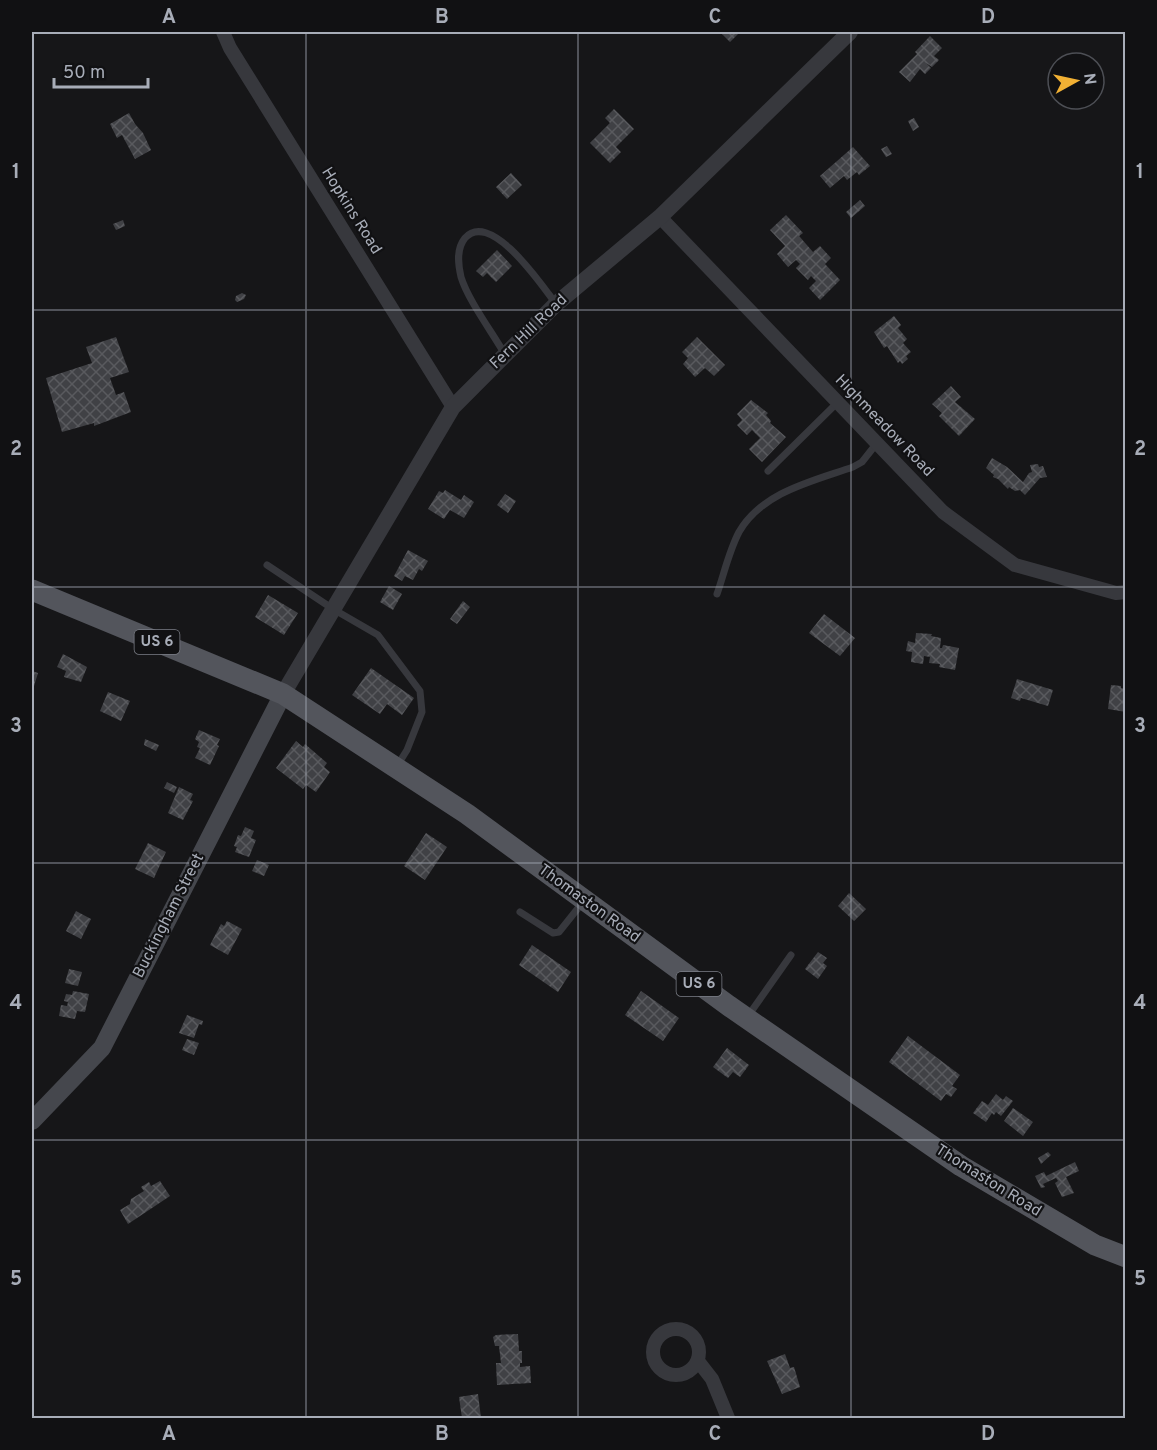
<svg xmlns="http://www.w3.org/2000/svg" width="1157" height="1450" font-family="Overpass,sans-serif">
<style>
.building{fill:url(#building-cross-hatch)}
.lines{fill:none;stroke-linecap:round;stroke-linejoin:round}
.service{stroke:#37383d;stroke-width:7}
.minor{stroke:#37383d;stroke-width:14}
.tertiary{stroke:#37383d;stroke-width:16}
.secondary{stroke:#45474d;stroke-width:18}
.primary{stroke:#53555c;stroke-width:21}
.grid{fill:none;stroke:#a8adb8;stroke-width:1.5;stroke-opacity:0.55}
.labels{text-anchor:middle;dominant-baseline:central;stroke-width:4.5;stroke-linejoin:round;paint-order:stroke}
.shield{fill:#111113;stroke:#7b7e86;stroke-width:1.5}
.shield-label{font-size:15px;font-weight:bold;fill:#a8adb8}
.street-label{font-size:16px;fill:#a8adb8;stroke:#111113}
.neatline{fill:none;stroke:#a8adb8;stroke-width:2}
.grid-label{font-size:20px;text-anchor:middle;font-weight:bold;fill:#a8adb8}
</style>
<defs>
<pattern id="building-cross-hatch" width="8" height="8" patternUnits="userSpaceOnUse" patternTransform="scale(1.5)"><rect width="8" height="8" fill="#404145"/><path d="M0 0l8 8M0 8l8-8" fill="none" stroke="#595a5e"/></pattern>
</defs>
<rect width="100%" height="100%" fill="#161618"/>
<!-- building -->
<path class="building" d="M720,32H737L739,33L730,42Z
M930,36L942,48L934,56L939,60L932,67L926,63L931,68L925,74L920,69L910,82L899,72L917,54L915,52Z
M614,109L634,129L616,147L621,152L610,163L590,143L610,123L605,118Z
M129,113L135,124L143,133L151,150L135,159L122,135L117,138L110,124Z
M914,118L919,127L913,131L908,121Z
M887,146L892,154L886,157L881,149Z
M853,147L870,166L859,175L857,172L847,180L844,176L830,188L820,176Z
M511,173L522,185L507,199L496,187Z
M860,200L865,206L851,218L846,212Z
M786,215L803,233L799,236L813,252L820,246L831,258L825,264L840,280L820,300L809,288L816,281L811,276L808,280L796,268L800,264L796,260L788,267L777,254L785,246L770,230Z
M123,220L125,226L116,230L113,224Z
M497,250L512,266L496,282L487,273L483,277L476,271Z
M242,293L246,295L244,299L237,302L235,300L236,296Z
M894,316L901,325L898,328L907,339L903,343L911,352L906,356L908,359L902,364L900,361L898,363L887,346L884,348L874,332Z
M116,337L129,372L110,378L116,395L124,392L131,412L94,426V423L62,432L46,378L92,363L86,347Z
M697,337L725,365L714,376L705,368L695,377L683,364L688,358L682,352Z
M951,386L961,397L955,402L975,419L959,436L939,416L942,413L932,404Z
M751,400L768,413L766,415L771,421L770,423L786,437L762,462L749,449L760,438L752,430L747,435L737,425L742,420L737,414Z
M992,458L1007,467L1023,482L1029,473L1032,472L1030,465L1038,464L1039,467L1043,466L1047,477L1040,478L1025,495L1020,490L1015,491L1009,487L1008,489L998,479L993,477L994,475L986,468Z
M445,490L461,500L464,495L474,502L464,518L450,510L444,519L428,509L439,491L443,493Z
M505,494L516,501L508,513L497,505Z
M408,550L428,561L422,571L419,569L413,580L405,576L402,581L394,576Z
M389,586L402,594L393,610L380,602Z
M268,595L298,613L284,635L255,617Z
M463,601L470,607L457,624L450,619Z
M824,614L855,638L840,656L809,633Z
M916,633L932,634L931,636L941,638L940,648H942L943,645L959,648L955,670L939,667L940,664L929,663L930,657L924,656L923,664L911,662L912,652L906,651L908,641L915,643Z
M63,654L87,667L81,682L64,677L66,671L57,667Z
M371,668L414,698L402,715L387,704L380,714L352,695Z
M32,671L38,673L34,686L32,685Z
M1017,679L1053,690L1048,706L1021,698L1020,701L1011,698Z
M1111,685L1121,686V688L1125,689L1126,712L1108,709Z
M108,692L130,701L121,721L100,711Z
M199,730L220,739L217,745L219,746L210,765L195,758L200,748L197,747L199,742L195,739Z
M145,739L159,745L156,751L144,745Z
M296,741L303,747L305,744L327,763L324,767L330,772L316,792L306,785L303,789L276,768Z
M167,782L177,787L174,793L164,788Z
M179,787L193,794L190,800L193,801L183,820L168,813Z
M245,827L254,831L251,838L256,840L249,857L235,852L237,847L234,846L238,835L241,836Z
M426,833L447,847L425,880L404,866Z
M148,843L166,852L154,878L135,869Z
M257,860L269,865L264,876L252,871Z
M849,893L866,909L854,921L838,906Z
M76,911L91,919L81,939L66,931Z
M227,921L242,929L228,955L210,945L221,924L224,926Z
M532,945L571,972L558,992L519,965Z
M818,952L827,958L823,963L827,966L818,979L805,969Z
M69,969L82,972L78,986L65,983Z
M73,991L89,994L85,1012L77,1011L75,1019L59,1016L61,1005L67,1006L68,1002L64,1001L66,994L72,995Z
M641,991L679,1018L663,1041L625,1015Z
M187,1015L203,1021L202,1025L199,1024L194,1038L179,1033Z
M908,1036L960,1075L952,1086L957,1089L951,1097L946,1094L941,1101L889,1062Z
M187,1039L199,1043L194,1055L182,1050Z
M727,1048L749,1065L740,1077L733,1072L728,1078L713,1067Z
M996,1094L1003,1100L1006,1096L1013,1101L1001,1116L996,1112L994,1115L992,1113L986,1122L973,1113L982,1101L988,1105Z
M1013,1108L1033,1122L1023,1136L1004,1121Z
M1048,1152L1051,1155L1041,1164L1038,1158Z
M1075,1162L1079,1171L1066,1177L1074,1193L1062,1197L1055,1183L1058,1181L1056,1178L1043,1184L1045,1187L1041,1188L1035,1176L1044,1172L1046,1176Z
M160,1181L170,1196L128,1224L120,1210L130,1204L131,1199L144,1191L141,1187L149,1182L151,1186Z
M518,1334L519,1351H522V1363H520V1367L530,1366L531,1383L497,1385L496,1363H501L499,1346H495L493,1337L496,1335Z
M785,1354L790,1368L794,1367L800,1387L782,1394L767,1361Z
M478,1394L481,1418H462L459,1397Z"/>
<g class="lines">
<!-- service -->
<path class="service" d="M504,353C492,332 468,300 461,277C458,264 456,249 465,238C491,209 543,287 556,304
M768,471L838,402
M267,565L333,609L378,635L420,691L422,712L407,750L397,766
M717,594C724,574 729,551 739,532C762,492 813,481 853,467L862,462L877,443
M520,912L553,933L559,932L583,902
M748,1016L791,955"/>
<!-- minor -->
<path class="minor" d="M223,32L230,48L453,407
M660,217L943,512L1015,565L1116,593L1126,592
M653 1352a23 23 0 1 1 46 0a23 23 0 1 1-46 0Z
M698,1361L712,1379L728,1418"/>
<!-- tertiary -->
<path class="tertiary" d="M283,694L453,407L556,304L660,217L850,32"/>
<!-- secondary -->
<path class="secondary" d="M32,1121L102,1048L283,694"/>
<!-- primary -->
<path class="primary" d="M32,590L283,694L467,814L729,1006L961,1166L1095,1245L1126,1257"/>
</g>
<!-- grid -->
<path class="grid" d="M306,32V1418M578,32V1418M851,32V1418M32,310H1126M32,587H1126M32,863H1126M32,1140H1126"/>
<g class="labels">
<!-- shield labels -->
<g class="shield">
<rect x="134.5" y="630" width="45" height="24" rx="4.5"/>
<rect x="676.5" y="972" width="45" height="24" rx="4.5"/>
</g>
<g class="shield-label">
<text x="157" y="642">US 6</text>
<text x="699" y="984">US 6</text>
</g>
<!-- street labels -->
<g class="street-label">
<text transform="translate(351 211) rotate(58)">Hopkins Road</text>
<text transform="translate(529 332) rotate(-44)">Fern Hill Road</text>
<text transform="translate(884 426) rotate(46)">Highmeadow Road</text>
<text transform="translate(589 904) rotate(36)">Thomaston Road</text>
<text transform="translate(169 916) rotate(-63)">Buckingham Street</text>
<text transform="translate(988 1181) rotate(32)">Thomaston Road</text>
</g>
</g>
<!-- border -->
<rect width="1157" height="1450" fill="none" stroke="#111113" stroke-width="66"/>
<!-- north arrow -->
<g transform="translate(1076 81) rotate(82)"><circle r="28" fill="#111113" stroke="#4d4f55" stroke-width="1.5"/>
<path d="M0-4.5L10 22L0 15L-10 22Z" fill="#f2b134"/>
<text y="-9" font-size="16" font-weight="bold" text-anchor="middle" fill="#a8adb8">N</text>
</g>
<!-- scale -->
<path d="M54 78v9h94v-9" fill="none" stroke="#a8adb8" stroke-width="3"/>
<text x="63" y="78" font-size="18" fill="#a8adb8" stroke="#111113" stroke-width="4.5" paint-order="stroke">50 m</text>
<rect x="33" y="33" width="1091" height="1384" class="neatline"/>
<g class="grid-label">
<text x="169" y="23">A</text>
<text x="442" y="23">B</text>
<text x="715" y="23">C</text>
<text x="988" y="23">D</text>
<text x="16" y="178">1</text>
<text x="1140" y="178">1</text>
<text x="16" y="455">2</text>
<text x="1140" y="455">2</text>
<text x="16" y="732">3</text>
<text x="1140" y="732">3</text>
<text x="16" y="1009">4</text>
<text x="1140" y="1009">4</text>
<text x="16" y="1285">5</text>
<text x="1140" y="1285">5</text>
<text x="169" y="1440">A</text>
<text x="442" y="1440">B</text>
<text x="715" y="1440">C</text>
<text x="988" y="1440">D</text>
</g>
</svg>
